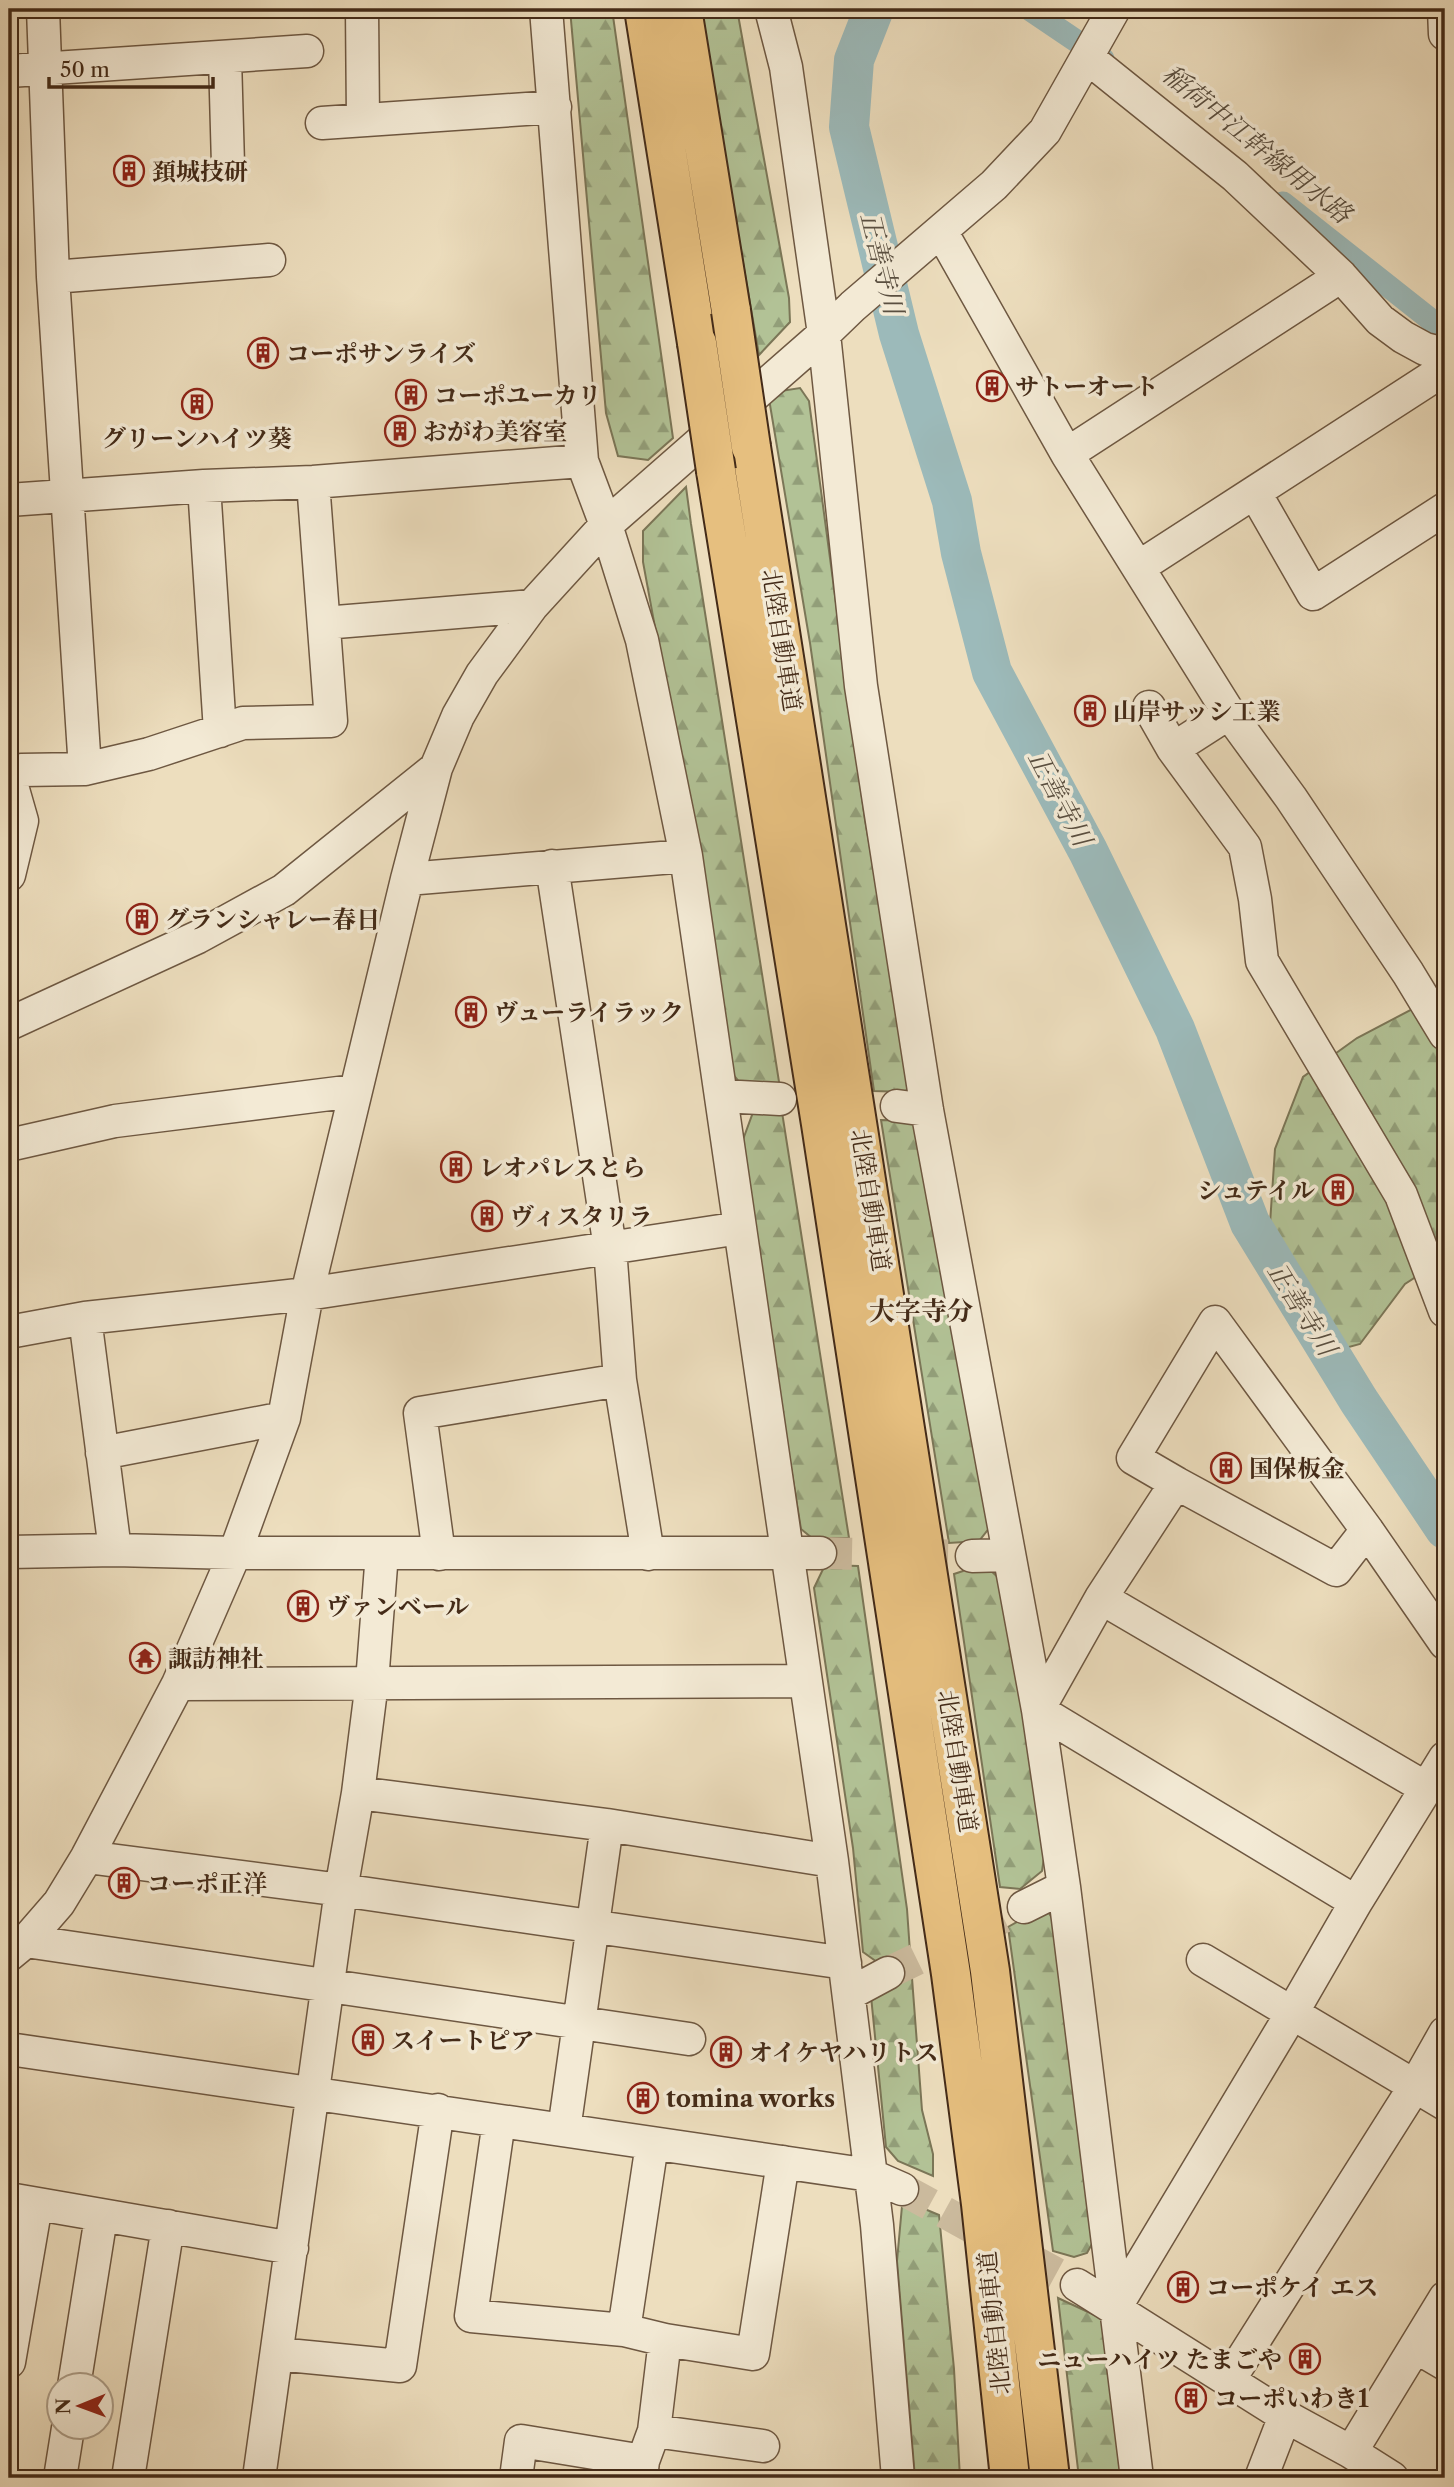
<svg xmlns="http://www.w3.org/2000/svg" width="1454" height="2487" font-family="'Libre Caslon Text','Noto Serif JP',serif">
<style>
.forest{fill:url(#forest-firs);stroke:#7b7657;stroke-width:2}
.lines{fill:none;stroke-linecap:round;stroke-linejoin:round}
.canal{stroke:#9cbaba;stroke-width:23}
.river{stroke:#9cbaba;stroke-width:40}
.minor-tunnel{stroke:#cbba9d;stroke-width:32;stroke-dasharray:32 16;stroke-linecap:butt}
.minor-casing{stroke:#6e5842;stroke-width:35}
.highway-casing{stroke:#442b18;stroke-width:42}
.minor{stroke:#f3ead5;stroke-width:32}
.highway{stroke:#e6bf7f;stroke-width:38}
.highway-bridge-casing{stroke:#442b18;stroke-width:42;stroke-linecap:butt}
.highway-bridge{stroke:#e6bf7f;stroke-width:38}
.labels{text-anchor:middle;dominant-baseline:central;stroke-width:7;stroke-linejoin:round;paint-order:stroke}
.poi-label{font-size:24px;font-weight:bold;fill:#442b18;stroke:#f3ead5;text-anchor:start}
.street-label{font-size:24px;fill:#442b18;stroke:#f3ead5}
.water-label{font-size:26px;font-style:italic;fill:#5a4f40;stroke:#f3ead5}
.neighbourhood-label{font-size:26px;font-weight:bold;fill:#442b18;stroke:#f3ead5}
</style>
<defs>
<pattern id="forest-firs" width="22" height="20" patternUnits="userSpaceOnUse" patternTransform="scale(1.75)"><rect width="22" height="20" fill="#b2c296"/><path d="M5 1l3.5 6h-7zM16 11l3.5 6h-7z" fill="#929e79"/></pattern>
</defs>
<rect width="100%" height="100%" fill="#eddebe"/>
<filter id="stains"><feTurbulence type="fractalNoise" baseFrequency=".00286" numOctaves="4"/><feColorMatrix values="0 0 0 0 .2 0 0 0 0 .09 0 0 0 0 .02 0 0 0 .5 -.17"/></filter>
<radialGradient id="worn" r=".72"><stop offset=".6" stop-color="#630" stop-opacity="0"/><stop offset="1" stop-color="#630" stop-opacity=".3"/></radialGradient>
<!-- forest -->
<path class="forest" d="M570,9H612L673,438L648,460L618,456L606,413Z
M699,9H737L789,298L790,322L759,355Z
M800,388L809,401L865,820L911,1075L906,1092L874,1091L810,643L768,393Z
M686,487L691,524L780,1088L740,1083L726,1066L692,829L643,562V531Z
M1445,992V1258L1405,1284L1360,1344L1338,1350L1311,1347L1287,1299L1270,1224L1275,1149L1303,1077L1357,1038Z
M755,1107L782,1112L849,1538H812L801,1529L763,1296L741,1145Z
M881,1120L920,1121L994,1522L979,1541L949,1543Z
M825,1565L858,1566L907,1909L910,1952L877,1962L863,1952L853,1848L814,1588Z
M990,1570L1001,1580L1045,1851L1042,1871L1020,1889L1000,1887L954,1574L963,1571Z
M1040,1909L1049,1913L1057,1927L1093,2242L1087,2253L1074,2257L1053,2251L1008,1927Z
M912,1978L922,2110L933,2154V2176L898,2161L886,2147L871,1996L884,1988Z
M902,2206L920,2207L939,2215L954,2369L960,2478H915L897,2261Z
M1058,2298L1116,2325L1135,2478H1079Z"/>
<g class="lines">
<!-- canal -->
<path class="canal" d="M1029,9L1103,59
M1283,203L1445,331"/>
<!-- river -->
<path class="river" d="M874,9L854,60L849,127L899,334L952,501L961,553L992,672L1088,851L1175,1029L1250,1223L1359,1401L1445,1529"/>
<!-- minor-tunnel -->
<path class="minor-tunnel" d="M820,1553L972,1556
M888,1973L1024,1907
M902,2189L1077,2285"/>
<!-- minor casing -->
<g class="minor-casing">
<path id="minor" d="M43,9L53,277L85,769
M362,9L363,120
M546,9L582,461L606,525L642,640L686,856L832,1861L877,2225L898,2478
M771,9L786,67L824,334L861,686L927,1110L1038,1710L1064,1887L1137,2478
M1444,9L1445,34
M225,58L228,165
M1088,58L1235,176L1341,276L1380,320L1403,337L1425,349L1445,354
M9,71L307,51
M322,123L555,107
M941,231L1067,454L1229,713L1291,798L1408,973L1445,1034
M53,277L269,260
M1067,454L1341,276
M204,486L220,731
M1255,493L1313,594L1445,509
M9,500L204,486L313,482L582,461
M1139,567L1445,369
M324,623L532,606
M1149,707L1173,749L1245,847L1255,899L1262,961L1401,1195L1445,1311
M1173,749L1229,713
M9,779L21,770L85,769L149,754L243,723L331,721L313,482
M552,866L610,1248L620,1380L648,1554
M9,875L22,821L10,779
M407,879L686,856
M9,1024L198,937L284,890L436,768
M721,1096L780,1099
M897,1106L927,1110
M9,1145L115,1121L354,1091
M85,1318L115,1550
M9,1332L85,1318L307,1294L740,1228
M102,1453L284,1418
M1176,1483L1336,1570L1367,1530
M9,1552L115,1550L235,1553H820
M439,1554L420,1413L620,1380
M972,1556L1009,1555
M1101,1598L1426,1788
M178,1684L805,1681
M1038,1710L1101,1598L1176,1483L1133,1458L1215,1322L1367,1530L1445,1643
M1038,1710L1356,1902
M358,1793L607,1825L832,1861
M87,1857L341,1890L845,1963
M1024,1907L1064,1887
M26,1941L689,2039
M9,1955L26,1941L59,1903L87,1857L178,1684L235,1553L284,1418L307,1294L407,879L436,768L458,716L482,674L532,606L606,525L824,334L853,306L994,185L1045,131L1114,9
M1203,1960L1445,2104
M849,1994L888,1973
M9,2049L870,2175L902,2189
M499,2121L471,2316L624,2330L665,2340L753,2354L783,2162
M564,2130L607,1825
M9,2199L292,2248
M1077,2285L1285,2416L1351,2452L1392,2478
M1115,2308L1292,2013L1356,1902L1445,1758
M624,2330L652,2144
M1416,2347L1445,2364
M277,2354L400,2366L438,2110
M9,2362L36,2205
M1229,2380L1415,2086L1445,2033
M74,2386L101,2217
M654,2431L763,2446
M1351,2452L1445,2298
M60,2478L68,2428
M128,2478L168,2226
M259,2478L341,1890L358,1793L372,1682L382,1553
M516,2478L521,2441L643,2461
M641,2478L643,2461L654,2431L665,2340
M1261,2478L1285,2416"/>
</g>
<!-- highway casing -->
<g class="highway-casing">
<path id="highway" d="M644,9L697,343
M682,9L731,311
M751,447L990,1971L1050,2478
M716,471L821,1124L951,1974L981,2204L1010,2478"/>
</g>
<!-- minor -->
<use href="#minor" class="minor"/>
<!-- highway -->
<use href="#highway" class="highway"/>
<!-- highway-bridge casing -->
<g class="highway-bridge-casing">
<path id="highway-bridge" d="M731,311L751,447
M697,343L716,471"/>
</g>
<!-- highway-bridge -->
<use href="#highway-bridge" class="highway-bridge"/>
</g>
<!-- icons -->
<defs>
<g id="building-ring" transform="scale(1.575)"><circle r="9.5" fill="#f3ead5" stroke="#8f2418" stroke-width="1.5"/><path d="M-4-6H4V6H1V3H-1V6H-4ZM-2.5-4.3h1.7v1.8h-1.7ZM.8-4.3h1.7v1.8H.8ZM-2.5-1h1.7V.8h-1.7ZM.8-1h1.7V.8H.8Z" fill="#8f2418"/></g>
<g id="temple-ring" transform="scale(1.575)"><circle r="9.5" fill="#f3ead5" stroke="#8f2418" stroke-width="1.5"/><path d="M0-6L5-2H3V0L6.5 2.5H4V6H1.5V3h-3V6H-4V2.5H-6.5L-3 0V-2H-5Z" fill="#8f2418"/></g>
</defs>
<g fill-rule="evenodd">
<use href="#building-ring" x="129" y="171"/>
<use href="#building-ring" x="263" y="353"/>
<use href="#building-ring" x="992" y="386"/>
<use href="#building-ring" x="411" y="395"/>
<use href="#building-ring" x="197" y="404"/>
<use href="#building-ring" x="400" y="431"/>
<use href="#building-ring" x="1090" y="711"/>
<use href="#building-ring" x="142" y="919"/>
<use href="#building-ring" x="471" y="1012"/>
<use href="#building-ring" x="456" y="1167"/>
<use href="#building-ring" x="1338" y="1190"/>
<use href="#building-ring" x="487" y="1216"/>
<use href="#building-ring" x="1226" y="1468"/>
<use href="#building-ring" x="303" y="1606"/>
<use href="#temple-ring" x="145" y="1658"/>
<use href="#building-ring" x="124" y="1883"/>
<use href="#building-ring" x="368" y="2040"/>
<use href="#building-ring" x="726" y="2052"/>
<use href="#building-ring" x="643" y="2098"/>
<use href="#building-ring" x="1183" y="2287"/>
<use href="#building-ring" x="1305" y="2359"/>
<use href="#building-ring" x="1191" y="2398"/>
</g>
<g class="labels">
<!-- poi labels -->
<g class="poi-label">
<text x="152" y="171">頚城技研</text>
<text x="286" y="353">コーポサンライズ</text>
<text x="1015" y="386">サトーオート</text>
<text x="434" y="395">コーポユーカリ</text>
<text x="423" y="431">おがわ美容室</text>
<text x="197" y="438" text-anchor="middle">グリーンハイツ葵</text>
<text x="1113" y="711">山岸サッシ工業</text>
<text x="165" y="919">グランシャレー春日</text>
<text x="494" y="1012">ヴューライラック</text>
<text x="479" y="1167">レオパレスとら</text>
<text x="1315" y="1190" text-anchor="end">シュテイル</text>
<text x="510" y="1216">ヴィスタリラ</text>
<text x="1249" y="1468">国保板金</text>
<text x="326" y="1606">ヴァンベール</text>
<text x="168" y="1658">諏訪神社</text>
<text x="147" y="1883">コーポ正洋</text>
<text x="391" y="2040">スイートピア</text>
<text x="749" y="2052">オイケヤハリトス</text>
<text x="666" y="2098">tomina works</text>
<text x="1206" y="2287">コーポケイ エス</text>
<text x="1282" y="2359" text-anchor="end">ニューハイツ たまごや</text>
<text x="1214" y="2398">コーポいわき1</text>
</g>
<!-- street labels -->
<g class="street-label">
<text transform="translate(782 640) rotate(81)">北陸自動車道</text>
<text transform="translate(871 1200) rotate(81)">北陸自動車道</text>
<text transform="translate(958 1761) rotate(81)">北陸自動車道</text>
<text transform="translate(994 2323) rotate(-96)">北陸自動車道</text>
</g>
<!-- water labels -->
<g class="water-label">
<text transform="translate(1257 144) rotate(39)">稲荷中江幹線用水路</text>
<text transform="translate(882 263) rotate(76)">正善寺川</text>
<text transform="translate(1060 798) rotate(62)">正善寺川</text>
<text transform="translate(1302 1309) rotate(58)">正善寺川</text>
</g>
<!-- neighbourhood labels -->
<g class="neighbourhood-label">
<text x="921" y="1311">大字寺分</text>
</g>
</g>
<!-- margin -->
<rect width="1454" height="2487" fill="none" stroke="#eddebe" stroke-width="35"/>
<rect x="10" y="10" width="1433" height="2466" fill="none" stroke="#442b18" stroke-width="3.5"/>
<rect x="18" y="18" width="1419" height="2452" fill="none" stroke="#442b18" stroke-width="2"/>
<!-- north arrow -->
<g transform="translate(80 2406) rotate(269)"><circle r="33" fill="#f3ead5" stroke="#ad9e89" stroke-width="2"/>
<path d="M0-5L12 26L0 18L-12 26Z" fill="#8f2418"/>
<text y="-10" font-size="19" font-weight="bold" text-anchor="middle" fill="#442b18">N</text>
</g>
<!-- scale -->
<path d="M49 77v10h164v-10" fill="none" stroke="#442b18" stroke-width="3.5"/>
<text x="60" y="77" font-size="21" fill="#442b18" stroke="#f3ead5" stroke-width="5" paint-order="stroke">50 m</text>
<rect width="100%" height="100%" filter="url(#stains)"/>
<rect width="100%" height="100%" fill="url(#worn)"/>
</svg>
